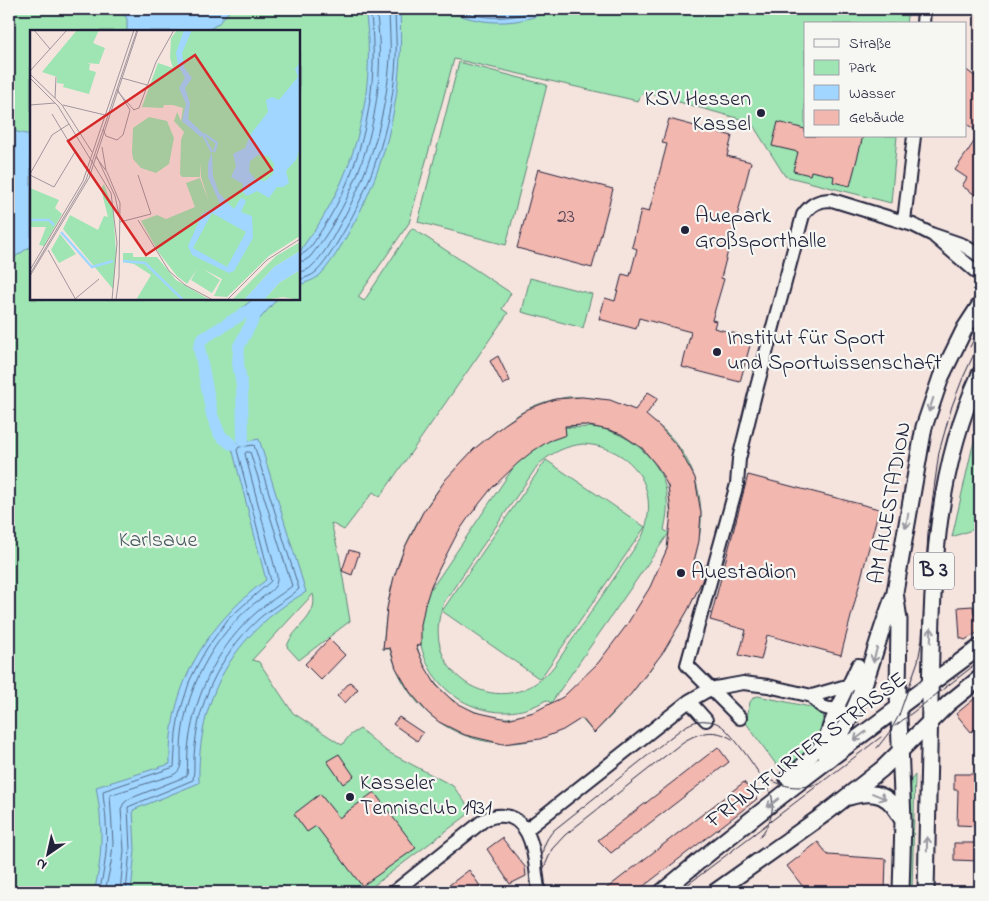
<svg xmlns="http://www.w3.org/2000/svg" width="989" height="901" font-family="'Indie Flower',sans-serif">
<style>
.green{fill:#9ee5b3;stroke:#608477;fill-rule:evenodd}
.water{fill:#a0d6ff;stroke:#6e8eb1}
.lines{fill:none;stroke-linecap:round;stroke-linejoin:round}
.shore{stroke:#546a89;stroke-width:1}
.canal{stroke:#a0d6ff;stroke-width:12}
.building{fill:#f2b7af;stroke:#22223b;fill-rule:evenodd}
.minor-casing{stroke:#22223b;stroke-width:16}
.major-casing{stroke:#22223b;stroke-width:19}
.minor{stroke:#f6f6f2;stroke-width:12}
.major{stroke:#f6f6f2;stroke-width:15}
.tram{stroke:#22223b;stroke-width:1}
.oneway{stroke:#9797a0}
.poi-dot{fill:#22223b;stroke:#f6f6f2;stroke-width:2}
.labels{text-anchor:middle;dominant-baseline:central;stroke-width:4.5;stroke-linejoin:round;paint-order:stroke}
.number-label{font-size:20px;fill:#564758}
.shield{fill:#f6f6f2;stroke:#626272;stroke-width:1}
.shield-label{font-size:21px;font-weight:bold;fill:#22223b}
.poi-label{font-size:22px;fill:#22223b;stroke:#f6f6f2;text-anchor:start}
.street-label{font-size:22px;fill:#22223b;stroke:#f6f6f2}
.park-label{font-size:22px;fill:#475c5f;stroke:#f6f6f2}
.inset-river{fill:none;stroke:#a0d6ff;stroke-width:2.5}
.inset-road{fill:none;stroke:#a1969d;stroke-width:1}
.view{fill:#d62828;fill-opacity:0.15;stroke:#d62828;stroke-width:2.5}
.inset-edge{fill:none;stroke:#22223b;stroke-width:2.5}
</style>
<rect width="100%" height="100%" fill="#f5e3de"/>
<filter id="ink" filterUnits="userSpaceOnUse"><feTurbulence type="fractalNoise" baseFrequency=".02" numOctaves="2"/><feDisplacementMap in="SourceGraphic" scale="10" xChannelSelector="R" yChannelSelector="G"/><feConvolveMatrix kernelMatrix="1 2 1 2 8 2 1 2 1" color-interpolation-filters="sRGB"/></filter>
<g filter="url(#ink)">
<!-- green -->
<path class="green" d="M9,9H908L906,24H805V136H897L891,203L785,176L751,122L643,92L638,101L454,59L409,223L358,297L364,301L412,228L511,293L502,309L508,313L380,497L373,492L344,530L331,523L339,554L350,621L299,660L287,647C292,627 319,618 313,594L252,660L259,662L293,713L342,745L350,735L360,729L386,751L453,786L470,809V813L365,892H9ZM31,31H299V299H31Z
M459,62L547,85L506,245L418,222Z
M530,278L592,294L583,328L522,312Z
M568,397C639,395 697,439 701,512C702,529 698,545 694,561L708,567C681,631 644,685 594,733L581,718C508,771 412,736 390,649H383C385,625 387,601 394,578C411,518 451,465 500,428C509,421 518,414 528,409C541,402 555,399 568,397ZM584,425C620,429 651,447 666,482C670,490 669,500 670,508C671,521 671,537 667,549C651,599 604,665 564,697C551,707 524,717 508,718C494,719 480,714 468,709C442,697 424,673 417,646L421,645C433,701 498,730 546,700L551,703L669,533L664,530C666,520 668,510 667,499C665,463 633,435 599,428C588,426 575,429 565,427ZM583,444C634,447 662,490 642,537L555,665C506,729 414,676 444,602L538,465C551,453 565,446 583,444ZM513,468L432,588H431C447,544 475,497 513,468Z
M980,423V527L952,537L972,449Z
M546,460L645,527L540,679L442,611Z
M758,696L815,708L824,715L817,743L786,778L746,723L750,702L754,697Z
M915,775L912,892H907L911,780Z"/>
<!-- water -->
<path class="water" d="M121,9H231L218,24L206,31H127V19Z
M365,9H400C404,88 389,163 349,232C342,245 330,265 319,276C314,280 305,283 299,285C299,278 296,258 300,252C304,243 312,235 317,227C326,213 334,198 341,183C365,129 374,68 365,9Z
M444,9H553C518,27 480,26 444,9Z
M9,123L17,132L31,135V246L9,261Z
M253,299H277L258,321L242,308Z
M259,439L306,592C232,634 197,699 199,783L133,810L135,850L131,892H94C103,857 103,823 96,787L170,764C168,687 206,625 266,580L231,444Z"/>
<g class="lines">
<!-- shore -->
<path class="shore" d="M456,9C483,21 514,19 541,9
M299,255C309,254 316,238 321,231C364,167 381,84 370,9
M299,261H304L310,257C365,188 389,96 376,9
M299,273C303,271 309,270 312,266C323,256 331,241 338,228C368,176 386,119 390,58C391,42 389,25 389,9
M299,280C304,278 312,276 316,272C327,262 338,241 346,228C375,176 393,118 396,58C397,42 395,25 395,9
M99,892C105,869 108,846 106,822C106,812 103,801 103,791L174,767L176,733L179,715L190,680L198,664L207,648L228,619L271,581L237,450L239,447L254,445L299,589C288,599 274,606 262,616C225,648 199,696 195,746C193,757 195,769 193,780L128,807L130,850L126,892
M105,892L111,863L113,843L110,795L173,775C183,770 181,762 181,752C181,723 190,692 203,667C217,640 238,614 263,597C271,591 278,587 277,576L245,454L246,452H250L292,586C281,595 268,602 258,611C219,645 196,691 189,741C187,753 188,765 187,776L129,799L124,803L121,809L124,850L120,892"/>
<!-- canal -->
<path class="canal" d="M243,441L242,387L238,363L239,346L254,318
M231,444L220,435L212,415L199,347L202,339L246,312"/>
</g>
<!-- building -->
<path class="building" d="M965,69L980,80V198L962,186L967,178L955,170L980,133L965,123Z
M669,119L732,136L727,156L751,162L721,278L724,279L712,320L716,321L714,328L752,338L740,382L682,367L691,332L639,318L636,329L599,319L605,298L615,301L622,274L630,276L637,249L632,247L641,210L649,212L667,144L662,143Z
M778,122L805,129V136H863L850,186L833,182L834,176L811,171L810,175L793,171L798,152L772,146Z
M538,169L613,189L592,268L517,248Z
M498,356L510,381L503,385L490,361Z
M648,392L658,398L646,415L659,426L678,447L695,478L701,513L699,541L694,561L706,566L702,581L688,610L664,651L631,694L594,733L582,718L563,730L540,739L503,744L465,735L439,722L428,713L410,692L396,668L390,648L383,649L387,608L394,577L404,549L423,512L446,479L474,449L505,424L528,409L555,399L582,397L610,400L635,410ZM584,425L609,430L621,434L642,448L657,466L668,486L671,513L667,549L650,587L626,626L598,663L563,697L534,712L507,719L475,712L453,701L436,685L424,665L416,646L421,645V625L425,605L431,586L439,569L457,534L468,518L491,489L518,463L533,451L549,441L566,435L565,426Z
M748,475L879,509L841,655L767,635L761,660L739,655L746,630L710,620Z
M349,550L359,553L352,575L342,571Z
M973,606L974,614L980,610V631L965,640L960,638L958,607Z
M329,639L345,655L321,680L305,664Z
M350,682L358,689L345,703L337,696Z
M980,694V725L971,732L956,714Z
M399,717L423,733L417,741L393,724Z
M718,747L729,762L633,836L611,853L598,840Z
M339,754L354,776L343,784L327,761Z
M954,774H980V826L957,825L958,790H954Z
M744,782L757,799L636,892H602Z
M374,792L416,848L362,886L316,826L307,832L294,814L320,794L339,818Z
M502,838L525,867L526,876L510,884L487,849Z
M818,842L828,855L886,859L885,892H807L787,866Z
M954,843H980V861L954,860Z
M469,870L480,886L472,892H440Z"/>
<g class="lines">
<!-- minor casing -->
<g class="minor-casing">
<path id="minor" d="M923,24L924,9
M904,221L914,136
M935,237L980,275
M812,696C819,706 824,710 837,709
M689,701L706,720
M845,713L837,709L858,665
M740,718L687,665L737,484L739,459L755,394L803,215C811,204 818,200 832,200L913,225L931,234L963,245L980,256
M786,778C798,768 812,758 821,745C827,737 830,721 837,709
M526,830L689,701L710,689L743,683L768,686L812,696L860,682
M394,892L484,820C492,816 500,814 510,817C536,826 535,869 539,892"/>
</g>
<!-- major casing -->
<g class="major-casing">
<path id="major" d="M826,755C866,706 872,649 895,593
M849,797C877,789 890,795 903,821
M662,892C764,806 872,727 980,647
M715,892L826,813L882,769L949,703L980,678
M901,892L903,821L898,692L899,620L895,592L924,427L941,377L965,328L980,305
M926,892C927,829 929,766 930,703C932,591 932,478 980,374"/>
</g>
<!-- minor -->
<use href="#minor" class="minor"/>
<!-- major -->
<use href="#major" class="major"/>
<!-- tram -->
<path class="tram" d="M970,347L980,327
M895,726L980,661
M877,748L891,730L899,715L918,661L922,639L928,533L939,452L952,406L962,380L980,341
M763,775C780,787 797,790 817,784
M544,868L552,849L565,835L683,742C699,732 715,728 732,739
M545,892C542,868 536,850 554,830L676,733C685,726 695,719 707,721C713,721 720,724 724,728C734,736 769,785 772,797C774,811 770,826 760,836
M678,892L881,737"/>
</g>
<!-- one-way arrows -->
<defs><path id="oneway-shaft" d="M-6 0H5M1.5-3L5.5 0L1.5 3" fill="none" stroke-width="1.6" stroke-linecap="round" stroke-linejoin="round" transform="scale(1.25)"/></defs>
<g class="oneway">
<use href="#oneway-shaft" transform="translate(931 405) rotate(108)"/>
<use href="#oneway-shaft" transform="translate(907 521) rotate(99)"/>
<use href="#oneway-shaft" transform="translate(931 635) rotate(-88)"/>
<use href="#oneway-shaft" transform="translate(875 655) rotate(106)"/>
<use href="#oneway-shaft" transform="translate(860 736) rotate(143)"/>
<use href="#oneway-shaft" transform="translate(879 796) rotate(22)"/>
<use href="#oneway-shaft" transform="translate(773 803) rotate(142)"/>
<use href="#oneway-shaft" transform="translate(927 844) rotate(-89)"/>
</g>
</g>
<!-- markers -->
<g class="poi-dot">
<circle cx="761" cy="113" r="5"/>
<circle cx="685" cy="230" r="5"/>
<circle cx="717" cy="352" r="5"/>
<circle cx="681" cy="573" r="5"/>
<circle cx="350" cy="797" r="5"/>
</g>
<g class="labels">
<!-- number labels -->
<g class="number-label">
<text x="566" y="217">23</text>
</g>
<!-- shield labels -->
<rect class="shield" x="914" y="552.5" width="40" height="37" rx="4"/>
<g class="shield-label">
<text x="934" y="571">B 3</text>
</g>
<!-- poi labels -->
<g class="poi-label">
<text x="751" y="100" text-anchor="end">KSV Hessen<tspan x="751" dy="25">Kassel</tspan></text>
<text x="695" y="217">Auepark<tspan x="695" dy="25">Großsporthalle</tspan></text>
<text x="727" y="339">Institut für Sport<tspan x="727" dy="25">und Sportwissenschaft</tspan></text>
<text x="691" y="573">Auestadion</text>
<text x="360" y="784">Kasseler<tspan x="360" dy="25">Tennisclub 1931</tspan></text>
</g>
<!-- street labels -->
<g class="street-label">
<text transform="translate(891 503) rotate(-80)">AM AUESTADION</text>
<text transform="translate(807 751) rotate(-37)">FRANKFURTER STRASSE</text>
</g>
<!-- park labels -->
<g class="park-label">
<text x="158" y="541">Karlsaue</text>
</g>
</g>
<!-- overview -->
<g transform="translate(30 30)">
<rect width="270" height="270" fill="#f5e3de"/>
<path d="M47,0H69L63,13L75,18L69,34L57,33L60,34L59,40L66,42L59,64L33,57L34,54L27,53V47L12,42ZM147,0H270V206L239,226L197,267L184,266L192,249L173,239L190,250L182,263L161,250L167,239L157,254L147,246L129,223L111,191L127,185L136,189L165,177L156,153L170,148L179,172L171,147V133L170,147H152L150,144L151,110L154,102L144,91L147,82L151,91L153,78L143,75H134L133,78L112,77L128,33L143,38L140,28L141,8ZM119,87L137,91L144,108L139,134L126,143L111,138L103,129L102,122L103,98ZM74,154L83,179L86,223L83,259L33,199L40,185L68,200L74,186L78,187L71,159ZM0,158L29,170L25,178L32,184L14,216L9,215L16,197H0ZM30,204L46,224L29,233L21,220ZM270,212V221L244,237L214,270H202L246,226ZM93,223H103V227H127L146,250L180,270H106L121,245L104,234L93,232ZM270,240V270L253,267L234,270L249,253Z" fill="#9ee5b3"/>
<path d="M154,0H162L152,23L154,37L162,48L155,58L160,73L158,89L174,104L171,107L152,91L156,74L149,58L155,48L148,35L146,23ZM270,33V118L266,130L256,141L259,153L253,157H247L239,168L227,161L217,166L212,161L213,154L201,147L206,136L203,124L215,118L220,105L238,82L236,70L242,67L249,70L268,47L265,39ZM228,125L238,126L244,134L243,144L235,151L225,149L219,141L220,131ZM182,122L183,146L189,163L204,179L211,168L214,169L216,171L211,182L222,186L223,208L204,241L199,243L162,225L158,216L172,184L190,174L178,147V133ZM182,183L216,202L197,237L163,218ZM270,221V240L249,253L234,270H214L244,237Z" fill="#a0d6ff" fill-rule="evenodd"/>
<path class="inset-river" d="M174,104L187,113L184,122M173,105L182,122M0,190H19L24,195M31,202L62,237L83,231M93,231L115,233L153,270"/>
<path class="inset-road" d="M4,0L20,19M0,41L37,0M0,44L32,75L62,122M0,48L28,76L81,163L87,213L82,270M92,48L117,55M88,62L104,80M25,68L26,47M0,75L25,73M33,75L75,85M103,80L109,78L126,32L144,0M22,84L51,132M73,99L76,106L87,110L93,105L100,80L87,59M72,117L76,140M66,125L85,166L89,185M66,127L77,142L90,173L89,247L86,270M0,144L22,105L39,94M0,145L24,157L45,122M108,190L139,241L155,255L183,270M90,192L121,184L108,145M18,220L46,270M0,240L53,151L104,0M0,244L56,150L107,0M0,246L59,148L108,0M45,269L69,249M197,270L237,230L270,209"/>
<path class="view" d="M165,25L242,140L116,225L38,111Z"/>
<rect width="270" height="270" class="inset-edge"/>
</g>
<!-- margin -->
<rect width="989" height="901" fill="none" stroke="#f6f6f2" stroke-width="30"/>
<rect x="15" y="15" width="959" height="871" fill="none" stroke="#22223b" stroke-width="2" filter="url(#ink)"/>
<!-- legend -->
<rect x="804" y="22" width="162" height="115" fill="#f6f6f2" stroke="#a1a1a9"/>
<rect x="814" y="39" width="25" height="8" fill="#f6f6f2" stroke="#a1a1a9"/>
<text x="849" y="48" font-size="15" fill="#22223b">Straße</text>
<rect x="814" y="60" width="25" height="15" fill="#9ee5b3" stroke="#a1a1a9"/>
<text x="849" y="72" font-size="15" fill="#22223b">Park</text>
<rect x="814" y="85" width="25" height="15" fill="#a0d6ff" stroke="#a1a1a9"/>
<text x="849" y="98" font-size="15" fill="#22223b">Wasser</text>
<rect x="814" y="110" width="25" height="15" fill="#f2b7af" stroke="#a1a1a9"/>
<text x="849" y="122" font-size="15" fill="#22223b">Gebäude</text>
<!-- north arrow -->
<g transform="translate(48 854) rotate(214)" stroke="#f6f6f2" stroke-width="4" paint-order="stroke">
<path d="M0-4L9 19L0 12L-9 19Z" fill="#22223b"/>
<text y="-8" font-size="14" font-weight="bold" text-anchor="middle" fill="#22223b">N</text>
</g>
</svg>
